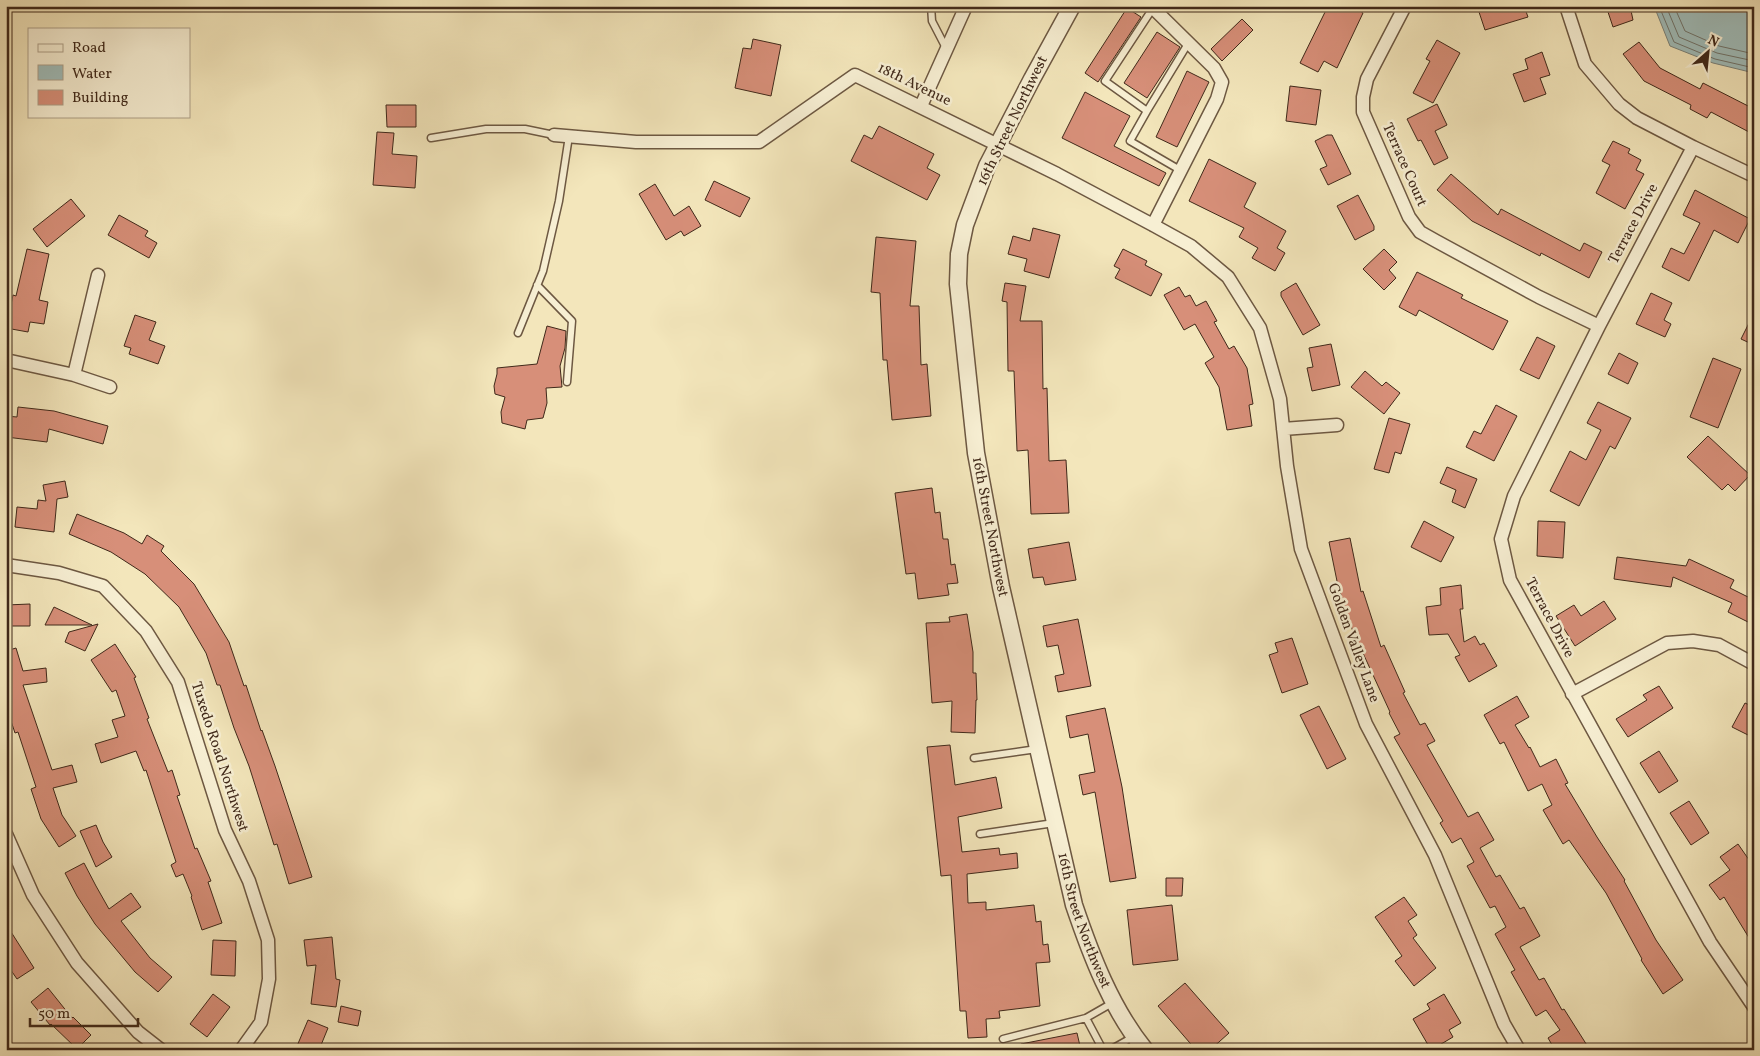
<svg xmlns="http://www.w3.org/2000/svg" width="1760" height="1056" font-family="Vollkorn,serif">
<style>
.water{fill:#a0bdba;stroke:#7a827a}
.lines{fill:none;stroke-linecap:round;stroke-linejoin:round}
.shore{stroke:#70736a;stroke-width:1}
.building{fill:#d78f79;stroke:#40291a}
.service-casing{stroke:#6d5842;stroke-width:9}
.minor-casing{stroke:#6d5842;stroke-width:15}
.tertiary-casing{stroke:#6d5842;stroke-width:19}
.service{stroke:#f7efd3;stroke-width:6}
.minor{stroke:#f7efd3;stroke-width:12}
.tertiary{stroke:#f7efd3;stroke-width:16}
.labels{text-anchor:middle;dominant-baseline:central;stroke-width:5;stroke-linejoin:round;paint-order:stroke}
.street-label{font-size:15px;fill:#40291a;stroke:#f7efd3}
</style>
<rect width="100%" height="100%" fill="#f3e6bb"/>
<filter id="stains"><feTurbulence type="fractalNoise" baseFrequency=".004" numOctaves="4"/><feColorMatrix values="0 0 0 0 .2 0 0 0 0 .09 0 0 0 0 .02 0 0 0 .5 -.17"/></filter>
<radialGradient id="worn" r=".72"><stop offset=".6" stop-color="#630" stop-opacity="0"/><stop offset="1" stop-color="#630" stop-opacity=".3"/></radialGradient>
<!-- water -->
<path class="water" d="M1654,6H1754V73L1713,63L1670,46Z"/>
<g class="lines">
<!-- shore -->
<path class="shore" d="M1659,6L1674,42L1715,59L1754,68
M1666,6L1679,37L1717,53L1754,61
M1674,6L1685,31L1719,46L1754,54"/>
</g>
<!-- building -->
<path class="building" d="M1328,6H1358L1357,9L1363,13L1337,68L1324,61L1318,72L1300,63Z
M1477,6H1524L1528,17L1485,30Z
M1606,6H1630L1633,20L1613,27Z
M1127,8L1141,17L1098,82L1085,73Z
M1242,19L1253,30L1222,61L1211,49Z
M1157,32L1180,47L1147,98L1124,83Z
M753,39L781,45L771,96L735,88L743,48L751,49Z
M1437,40L1460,53L1433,103L1413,93L1430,61L1426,59Z
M1639,42L1660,68L1700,89L1703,83L1754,109V122L1749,132L1711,112L1707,118L1690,109L1691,105L1644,81L1623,54Z
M1542,52L1550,75L1540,78L1546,94L1524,102L1513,74L1528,69L1525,59Z
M1187,71L1209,82L1177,147L1156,137Z
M1290,86L1321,90L1316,125L1286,121Z
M1085,92L1130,116L1114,146L1166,173L1159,186L1062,138Z
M1437,104L1447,125L1435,131L1448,158L1434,165L1421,140L1418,141L1407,119Z
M386,105H416V127H387Z
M879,126L934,154L927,168L940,175L927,200L851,161L864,135L872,139Z
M377,132L394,133L392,154L417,156L415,188L373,185Z
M1327,135H1332L1351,174L1328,185L1320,169L1327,166L1315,141Z
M1613,141L1630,149L1628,153L1641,160L1636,170L1644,174L1625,209L1596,193L1610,165L1602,161Z
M1209,159L1256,183L1244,207L1286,231L1277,248L1285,253L1275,271L1252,258L1258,248L1239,237L1244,228L1189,201Z
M1451,174L1498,215L1501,209L1580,251L1584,243L1602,252L1589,278L1541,253L1540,256L1472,221L1437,190Z
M714,181L750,198L740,217L705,200Z
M655,184L674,216L689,206L701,226L684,236L681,231L666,240L639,194Z
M1695,190L1750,219L1738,243L1714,230L1689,281L1662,267L1671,248L1684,254L1700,223L1683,215Z
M1358,195L1374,226V230L1355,240L1337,206Z
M71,199L85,216L47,247L33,229Z
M119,215L148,231L145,236L157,243L149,258L108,235Z
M1033,228L1060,235L1049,278L1024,271L1027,259L1008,254L1013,236L1030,241Z
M876,237L916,241L910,306H919L921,365L927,364L931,416L892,420L887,360H883L880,293L871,292Z
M27,249L49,254L39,300L48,302L44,324L30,322L28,332L6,328L13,295L16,296Z
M1123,249L1147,261L1145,265L1162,274L1151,296L1115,278L1120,269L1114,266Z
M1384,249L1397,262L1389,270L1396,278L1384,290L1363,269Z
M1417,272L1463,295L1461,298L1508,321L1493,350L1419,310L1416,316L1399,307Z
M1005,283L1026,286L1020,321H1042L1043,389L1047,388L1049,461L1066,460L1069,513L1031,514L1028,450L1017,451L1014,371H1008L1007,302L1002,301Z
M1296,283L1320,325L1303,335L1281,296V292Z
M1179,287L1185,297L1190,295L1196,306L1206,301L1217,321L1214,322L1229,349L1234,346L1247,368L1253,404L1249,405L1252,426L1227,430L1219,387L1205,363L1214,357L1195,324L1184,330L1164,295Z
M1651,293L1672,303L1664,320L1671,324L1665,337L1636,324Z
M1754,313V345L1741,339Z
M135,315L156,322L149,340L165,346L158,364L129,354L131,348L124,346Z
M547,326L566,331L565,348L560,366L562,387L546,388L547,403L543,418L527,420L525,429L502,423L501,412L505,397L495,394L494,386L497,374V368L537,364Z
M1537,337L1555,346L1539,379L1520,370Z
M1331,344L1340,385L1312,391L1307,368L1313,367L1309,348Z
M1619,353L1638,363L1628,384L1608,374Z
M1713,358L1741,369L1718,428L1690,417Z
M1365,371L1382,386L1386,382L1400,393L1384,414L1351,387Z
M1598,402L1631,418L1615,449L1610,446L1579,506L1550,491L1570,451L1586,460L1601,430L1587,423Z
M1496,405L1517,416L1494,461L1466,447L1474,431L1481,434Z
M18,407L54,411L108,426L103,444L49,429L47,442L6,437V416L17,417Z
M1389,418L1410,424L1401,454L1395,452L1389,473L1374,469Z
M1708,436L1750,475L1735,491L1728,484L1722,490L1687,457Z
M1447,467L1477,479L1465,508L1452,502L1456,490L1440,483Z
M65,481L68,497L57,499L54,532L15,527L17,507L37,509L38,500L46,501L43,485Z
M932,488L935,513L940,512L943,539H948L951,565L955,564L958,583L947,584L949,595L918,599L915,573L906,574L895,493Z
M77,514L124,533L142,544L147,535L164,546L161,551L194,584L229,642L244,686L246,685L261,731L262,730L275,766L312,877L289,884L277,844L274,845L249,766L234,728L220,685H217L206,653L179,607L145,574L111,552L69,534Z
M1424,521L1454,537L1441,562L1411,547Z
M1538,521L1565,522L1563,558L1537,556Z
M1350,538L1361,592L1363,591L1381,647L1384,645L1405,692L1403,693L1420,725L1425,723L1435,741L1427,745L1468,817L1478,812L1494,840L1480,848L1496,877L1500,875L1520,909L1524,907L1540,936L1520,947L1539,980L1544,978L1562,1010L1564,1009L1590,1050H1555L1548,1038L1560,1030L1546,1010L1536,1016L1511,972L1515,970L1495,934L1506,927L1495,906L1490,908L1467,866L1474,862L1461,838L1452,843L1440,823L1443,821L1394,737L1400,734L1389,713L1390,712L1356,638H1355L1338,586L1329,542Z
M1069,542L1076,580L1045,585L1043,577L1033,578L1028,549Z
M1617,557L1686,566L1689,559L1734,580L1730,588L1754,600V625L1728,612L1732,603L1673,577L1671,587L1614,579Z
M1461,585L1463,609H1460L1464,642L1475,636L1480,645L1484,643L1497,666L1469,682L1455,657L1460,655L1448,634L1429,635L1426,607L1441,605L1440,588Z
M1604,601L1616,619L1575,646L1556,616L1574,605L1581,616Z
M30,604V626H6V605Z
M54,607L92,625H45Z
M967,614L973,652V673H976L977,700H976L975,733L951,732L952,701L932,703L926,623L950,622L949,617Z
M1078,619L1091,686L1058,692L1055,676L1064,674L1058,645L1047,647L1043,626Z
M98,624L85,651L65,642L69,632Z
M1292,638L1308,684L1282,693L1269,655L1278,652L1275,643Z
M115,644L136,677L134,678L149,718L147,719L168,772L172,770L180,795L177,796L195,849L197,848L211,881L208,882L222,923L202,930L191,897L192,896L183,874L176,877L171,865L176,862L146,770L144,771L136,751L101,763L95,744L118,737L112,720L125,716L116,690L112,692L91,660Z
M16,648L23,671L46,668L47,682L23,685L52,770L72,765L77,782L53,788L62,815L76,836L59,847L41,819L31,789L36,787L18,732L15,733L6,706V651Z
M1659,686L1673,708L1628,737L1616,719L1647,700L1643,695Z
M1517,696L1529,717L1515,725L1529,748L1530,747L1540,767L1556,759L1568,783L1565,784L1597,837L1625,880L1624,881L1656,940L1683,980L1663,994L1641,960L1642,959L1606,893L1569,840L1563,844L1543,810L1552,805L1542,784L1528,791L1504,742L1500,744L1484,715Z
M1745,703L1754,707V738L1732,727Z
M1319,706L1346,759L1327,769L1300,715Z
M1105,708L1122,787L1136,878L1110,882L1095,792L1083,795L1079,775L1095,772L1088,734L1070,738L1066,716Z
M950,745L955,785L996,777L1002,808L958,817L962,852L999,848L1000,855L1017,853L1018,868L967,874L968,903L986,902V910L1034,905L1036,922L1041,921L1043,945L1048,944L1050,962L1036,963L1040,1006L999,1011L1000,1018L986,1019L987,1037L968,1038L966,1011H960L951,875L941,876L927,747Z
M1659,751L1678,781L1659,793L1640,763Z
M1689,801L1709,833L1691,845L1670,813Z
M96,825L103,842L112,857L96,867L80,831Z
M1738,844L1754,867V946L1724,897L1720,900L1709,885L1730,870L1720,857Z
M84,863L96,886L109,909L131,893L141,907L121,921L150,958L172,977L158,992L135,972L95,924L77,896L65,873Z
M1166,878H1183L1182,896H1166Z
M1404,897L1417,915L1408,921L1417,935L1413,938L1436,968L1414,986L1395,961L1402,956L1375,917Z
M1172,905L1178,960L1133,965L1127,910Z
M6,924L34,968L17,979L6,963Z
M332,937L336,979L340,980L336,1007L311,1004L316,965L307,966L304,940Z
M213,940L236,941L235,976L211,975Z
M1185,983L1229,1033L1210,1050H1196L1158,1006Z
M48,988L72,1018L73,1017L91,1035L77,1049L51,1024L50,1025L31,1002Z
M213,994L230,1007L207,1037L190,1024Z
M1444,994L1461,1023L1449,1030L1453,1037L1431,1050L1413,1019L1430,1009L1427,1004Z
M341,1006L361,1011L358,1026L338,1022Z
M308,1020L328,1028L319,1050H306L297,1046Z
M1077,1033L1080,1046L1062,1050H1021V1044Z"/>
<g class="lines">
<!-- service casing -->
<g class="service-casing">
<path id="service" d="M931,6L932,21L946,48
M1147,111L1105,81L1153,8
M431,138L486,129H525L554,135
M1180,170L1130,141L1147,111L1189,42
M537,285L572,321L567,382
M518,333L543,271L559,201L569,136
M974,758L1037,749
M980,834L1054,823
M1003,1039L1086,1018
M1103,1050L1086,1018L1114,1002
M1110,1050L1133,1037"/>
</g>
<!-- minor casing -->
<g class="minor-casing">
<path id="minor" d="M1151,6L1214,68L1222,82L1217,99L1153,225
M1405,6L1367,79L1363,97V112L1409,217L1420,232L1436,241L1539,297L1599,326
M1566,6L1585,64L1619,104L1637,118L1693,147L1754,176
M921,106L966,6
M554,135L636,142H759L855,75L1057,174L1153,225L1191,246L1228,277L1260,328L1280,399L1287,466L1301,549L1366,724L1435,855L1504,1024L1519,1050
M1693,147L1599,326L1514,496L1501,539L1510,580L1710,942L1754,1007
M6,360L74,375L110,387
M74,375L98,275
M1283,429L1337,425
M6,565L59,573L103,586L146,631L178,682L225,830L249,881L268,940L269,979L261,1022L241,1050
M1572,694L1667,643L1693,641L1719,645L1754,664
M6,834L33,895L77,963L138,1032L161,1050"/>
</g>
<!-- tertiary casing -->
<g class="tertiary-casing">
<g id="tertiary">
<path id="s1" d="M1072,6L1032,79L987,166L965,225L959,254L958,284L976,453L1001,587L1074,905C1091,955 1111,1008 1145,1050"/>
</g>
</g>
<!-- service -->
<use href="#service" class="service"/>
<!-- minor -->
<use href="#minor" class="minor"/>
<!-- tertiary -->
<use href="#tertiary" class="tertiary"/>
</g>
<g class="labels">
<!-- street labels -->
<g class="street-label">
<text transform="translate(914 85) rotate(26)">18th Avenue</text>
<text transform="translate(1013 121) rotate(-64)">16th Street Northwest</text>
<text transform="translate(1404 165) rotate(66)">Terrace Court</text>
<text transform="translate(1634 224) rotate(-62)">Terrace Drive</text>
<text stroke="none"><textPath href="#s1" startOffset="549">16th Street Northwest</textPath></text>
<text transform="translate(1549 618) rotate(62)">Terrace Drive</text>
<text transform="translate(1353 643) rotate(70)">Golden Valley Lane</text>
<text transform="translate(219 757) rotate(72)">Tuxedo Road Northwest</text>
<text stroke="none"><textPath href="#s1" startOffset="954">16th Street Northwest</textPath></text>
</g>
</g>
<!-- margin -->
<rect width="1760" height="1056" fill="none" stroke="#f3e6bb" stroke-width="25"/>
<rect x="8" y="8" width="1745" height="1041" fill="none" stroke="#40291a" stroke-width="2.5"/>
<rect x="12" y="12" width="1735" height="1031" fill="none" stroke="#40291a"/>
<!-- legend -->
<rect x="28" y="28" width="162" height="90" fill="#f7efd3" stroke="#aea089"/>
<rect x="38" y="44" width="25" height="8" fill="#f7efd3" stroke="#aea089"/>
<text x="72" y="52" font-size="15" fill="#40291a">Road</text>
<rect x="38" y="65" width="25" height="15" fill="#a0bdba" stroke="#aea089"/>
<text x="72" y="78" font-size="15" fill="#40291a">Water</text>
<rect x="38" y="90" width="25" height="15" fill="#d78f79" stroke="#aea089"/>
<text x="72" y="102" font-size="15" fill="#40291a">Building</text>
<!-- north arrow -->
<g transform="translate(1708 52) rotate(27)" stroke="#f7efd3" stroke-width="4" paint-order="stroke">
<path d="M0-4L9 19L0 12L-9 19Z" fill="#40291a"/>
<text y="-8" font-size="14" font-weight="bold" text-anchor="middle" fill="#40291a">N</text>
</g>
<!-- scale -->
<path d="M30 1018v8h108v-8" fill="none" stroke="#40291a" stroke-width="2.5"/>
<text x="38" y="1018" font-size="15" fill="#40291a" stroke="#f7efd3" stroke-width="4" paint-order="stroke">50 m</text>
<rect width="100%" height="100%" filter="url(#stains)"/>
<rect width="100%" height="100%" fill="url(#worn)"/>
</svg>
